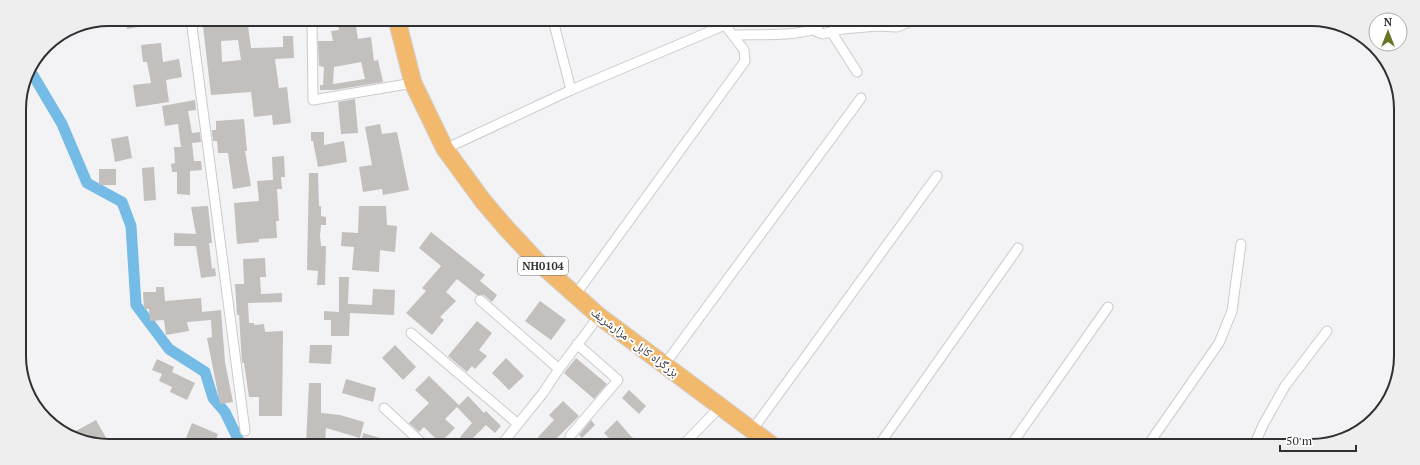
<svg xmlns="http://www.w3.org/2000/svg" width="1420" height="465" font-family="'PT Serif','Noto Naskh Arabic',serif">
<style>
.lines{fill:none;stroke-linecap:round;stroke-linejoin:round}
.canal{stroke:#74bbe6;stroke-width:11}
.building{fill:#c2bfbd;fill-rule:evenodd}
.street-casing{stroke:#cbcbce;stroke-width:11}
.highway-casing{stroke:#d1d1d2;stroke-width:19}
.street{stroke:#fff;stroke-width:9}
.highway{stroke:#f2b96d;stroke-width:17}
.labels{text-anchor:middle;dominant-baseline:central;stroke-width:4;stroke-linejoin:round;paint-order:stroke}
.shield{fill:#fff;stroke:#6e6d6f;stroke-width:1}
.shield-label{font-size:11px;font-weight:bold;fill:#302f31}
.street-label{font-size:12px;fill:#302f31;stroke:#fff}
.rim{fill:none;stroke:#302f31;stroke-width:2}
</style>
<rect width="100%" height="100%" fill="#f3f3f6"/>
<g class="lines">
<!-- canal -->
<path class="canal" d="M28,71L33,75L62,124L87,183L122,202L131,226L136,305L169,349L205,372L213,398L225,412L240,443"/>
</g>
<!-- building -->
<path class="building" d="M125,19H143L144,26L127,29Z
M208,19H217L218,22L230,20L231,27L248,26L251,48L283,47V36H293L294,58L275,59L279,88L287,87L291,123L273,125L272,115L254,117L251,92L211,95L203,26L209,25ZM238,40L241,60L222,62L221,41Z
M337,20H355L358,39L371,37L374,61L378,60L383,82L334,90H320V85H323L324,67L319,66L318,41H333L331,31L339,30ZM361,62L365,79L333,84L334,67Z
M161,43L163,62L179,59L182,77L166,80L169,102L136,107L133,85L151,83L147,62H143L141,45Z
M355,99L358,133L341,134L338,102Z
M195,100L196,110L188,111L192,133L200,132L201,142L192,143L194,161H201L202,170L190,171V195L177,194V172H172L171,164L175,163L174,147H181L178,124L165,126L162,106Z
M244,119L247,151H245L251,186L233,189L228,153H218L217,141H213L212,130H216V121Z
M380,124L382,134L397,132L409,190L383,195L382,189L363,192L359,167L372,165L365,127Z
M311,132H324V145L344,141L347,162L318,167L313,141H311Z
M128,136L132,158L115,162L111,139Z
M284,156L285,177H281L282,189H277L279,221H276L277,238L259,239V242L237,244L234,203L259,201L257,181L273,180L272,157Z
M154,167L156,200L144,201L142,168Z
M99,169H116V185H99Z
M309,173H318L319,206H321V216L326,217V225H321L320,235L321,246H326L325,285H317L318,271L307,270Z
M208,206L212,243H209L212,269L215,268L216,276L201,278L196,246H174V233L196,234L191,207Z
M359,206H386L387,225L397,226L395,252L380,250L379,272L352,270L354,247L341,246L342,232L358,233Z
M431,232L485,275L480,281L497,295L492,302L484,295H477L457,279L446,292L456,301L440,317L444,320L432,335L406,313L426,291L422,288L441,266L419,248Z
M265,258L266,277H260L261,294L282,293V302L248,303L249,323H254V325L264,324L265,332L283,331L282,416H259V397H249L244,363H242L239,315H237L235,284H244L243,259Z
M339,277H349L348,304L372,305L373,289L395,290L394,315L350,313L349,336H331V320H324V311L339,312Z
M156,287H164L165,301L201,298L202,312L221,310L225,362L233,402L220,404L207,338L212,337L211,320L187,322L189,331L166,335L164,320L150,321L149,309H144L143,292H156Z
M540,301L566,320L551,340L525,321Z
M477,321L492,333L479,350L487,356L475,369L472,366L467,372L448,356Z
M310,345H332L331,364L309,363Z
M395,345L416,367L403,380L382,358Z
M506,358L524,376L509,390L492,373Z
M576,358L607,384L594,399L564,373Z
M157,359L174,367L172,372L195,383L187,400L170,392L172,387L159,381L162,374L152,370Z
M429,376L459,405L445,419L455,428L440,443L424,427L419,432L409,423L429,403L415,390Z
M346,379L376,388L373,402L342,393Z
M309,383H321V413L340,415L364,422L360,438L326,428L325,443H306Z
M629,390L646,406L639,414L622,398Z
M468,396L484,413L486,411L501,426L495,433L486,425L473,438L479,444H468L460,437L472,423L457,407Z
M563,401L579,416L551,444H545L538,437L554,420L549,415Z
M96,420L109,443H85L70,434Z
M591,420L595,425L582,438L579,435Z
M617,420L628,433L639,444H615L604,433Z
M192,423L218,434L215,443H184Z
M363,433L391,441V444H361Z"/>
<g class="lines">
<!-- street casing -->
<g class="street-casing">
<path id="street" d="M191,19L245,431
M312,20L313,100L413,83
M553,20L571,90
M813,30L822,34L843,29L877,26L897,27L911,21
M832,33L857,72
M733,35C752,34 803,37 818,27L819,21
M445,149L571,90L725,25
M576,294L745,61L744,50L725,25L724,21
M480,300L559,369
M411,333L518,424
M665,364L861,98
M384,408L423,444
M753,429L937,176
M570,436L618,380L577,344
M502,444L543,393L559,369L599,316
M684,444L721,406
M879,445L1018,248
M1011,445L1108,307
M1148,445L1219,343L1232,311L1241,244
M1254,446L1263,425L1285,386L1327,331"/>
</g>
<!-- highway casing -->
<g class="highway-casing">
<path id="highway" d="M397,20L413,83L445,149L483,201L507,229L537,261L599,316L772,445"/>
</g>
<!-- street -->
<use href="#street" class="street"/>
<!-- highway -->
<use href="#highway" class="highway"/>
</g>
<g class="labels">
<!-- shield labels -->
<rect class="shield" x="518" y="257" width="50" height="18" rx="3"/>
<g class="shield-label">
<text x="543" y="266">NH0104</text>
</g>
<!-- street labels -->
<g class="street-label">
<text transform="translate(635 342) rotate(37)">بزرگراه کابل - مزارشریف</text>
</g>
</g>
<!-- crop -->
<path d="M0 0H1420V465H0ZM109 26H1311A83 83 0 0 1 1394 109V356A83 83 0 0 1 1311 439H109A83 83 0 0 1 26 356V109A83 83 0 0 1 109 26Z" fill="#eeeeef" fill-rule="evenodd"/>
<path class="rim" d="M109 26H1311A83 83 0 0 1 1394 109V356A83 83 0 0 1 1311 439H109A83 83 0 0 1 26 356V109A83 83 0 0 1 109 26Z"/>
<!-- north arrow -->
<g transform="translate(1388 32)"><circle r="19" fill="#ffffff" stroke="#acacad"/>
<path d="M0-3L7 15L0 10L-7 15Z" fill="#667725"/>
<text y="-6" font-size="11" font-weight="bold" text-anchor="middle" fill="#302f31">N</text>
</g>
<!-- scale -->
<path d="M1280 445v6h76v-6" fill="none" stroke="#302f31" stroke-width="2"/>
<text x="1286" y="445" font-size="12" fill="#302f31" stroke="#ffffff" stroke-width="3" paint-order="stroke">50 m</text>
</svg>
